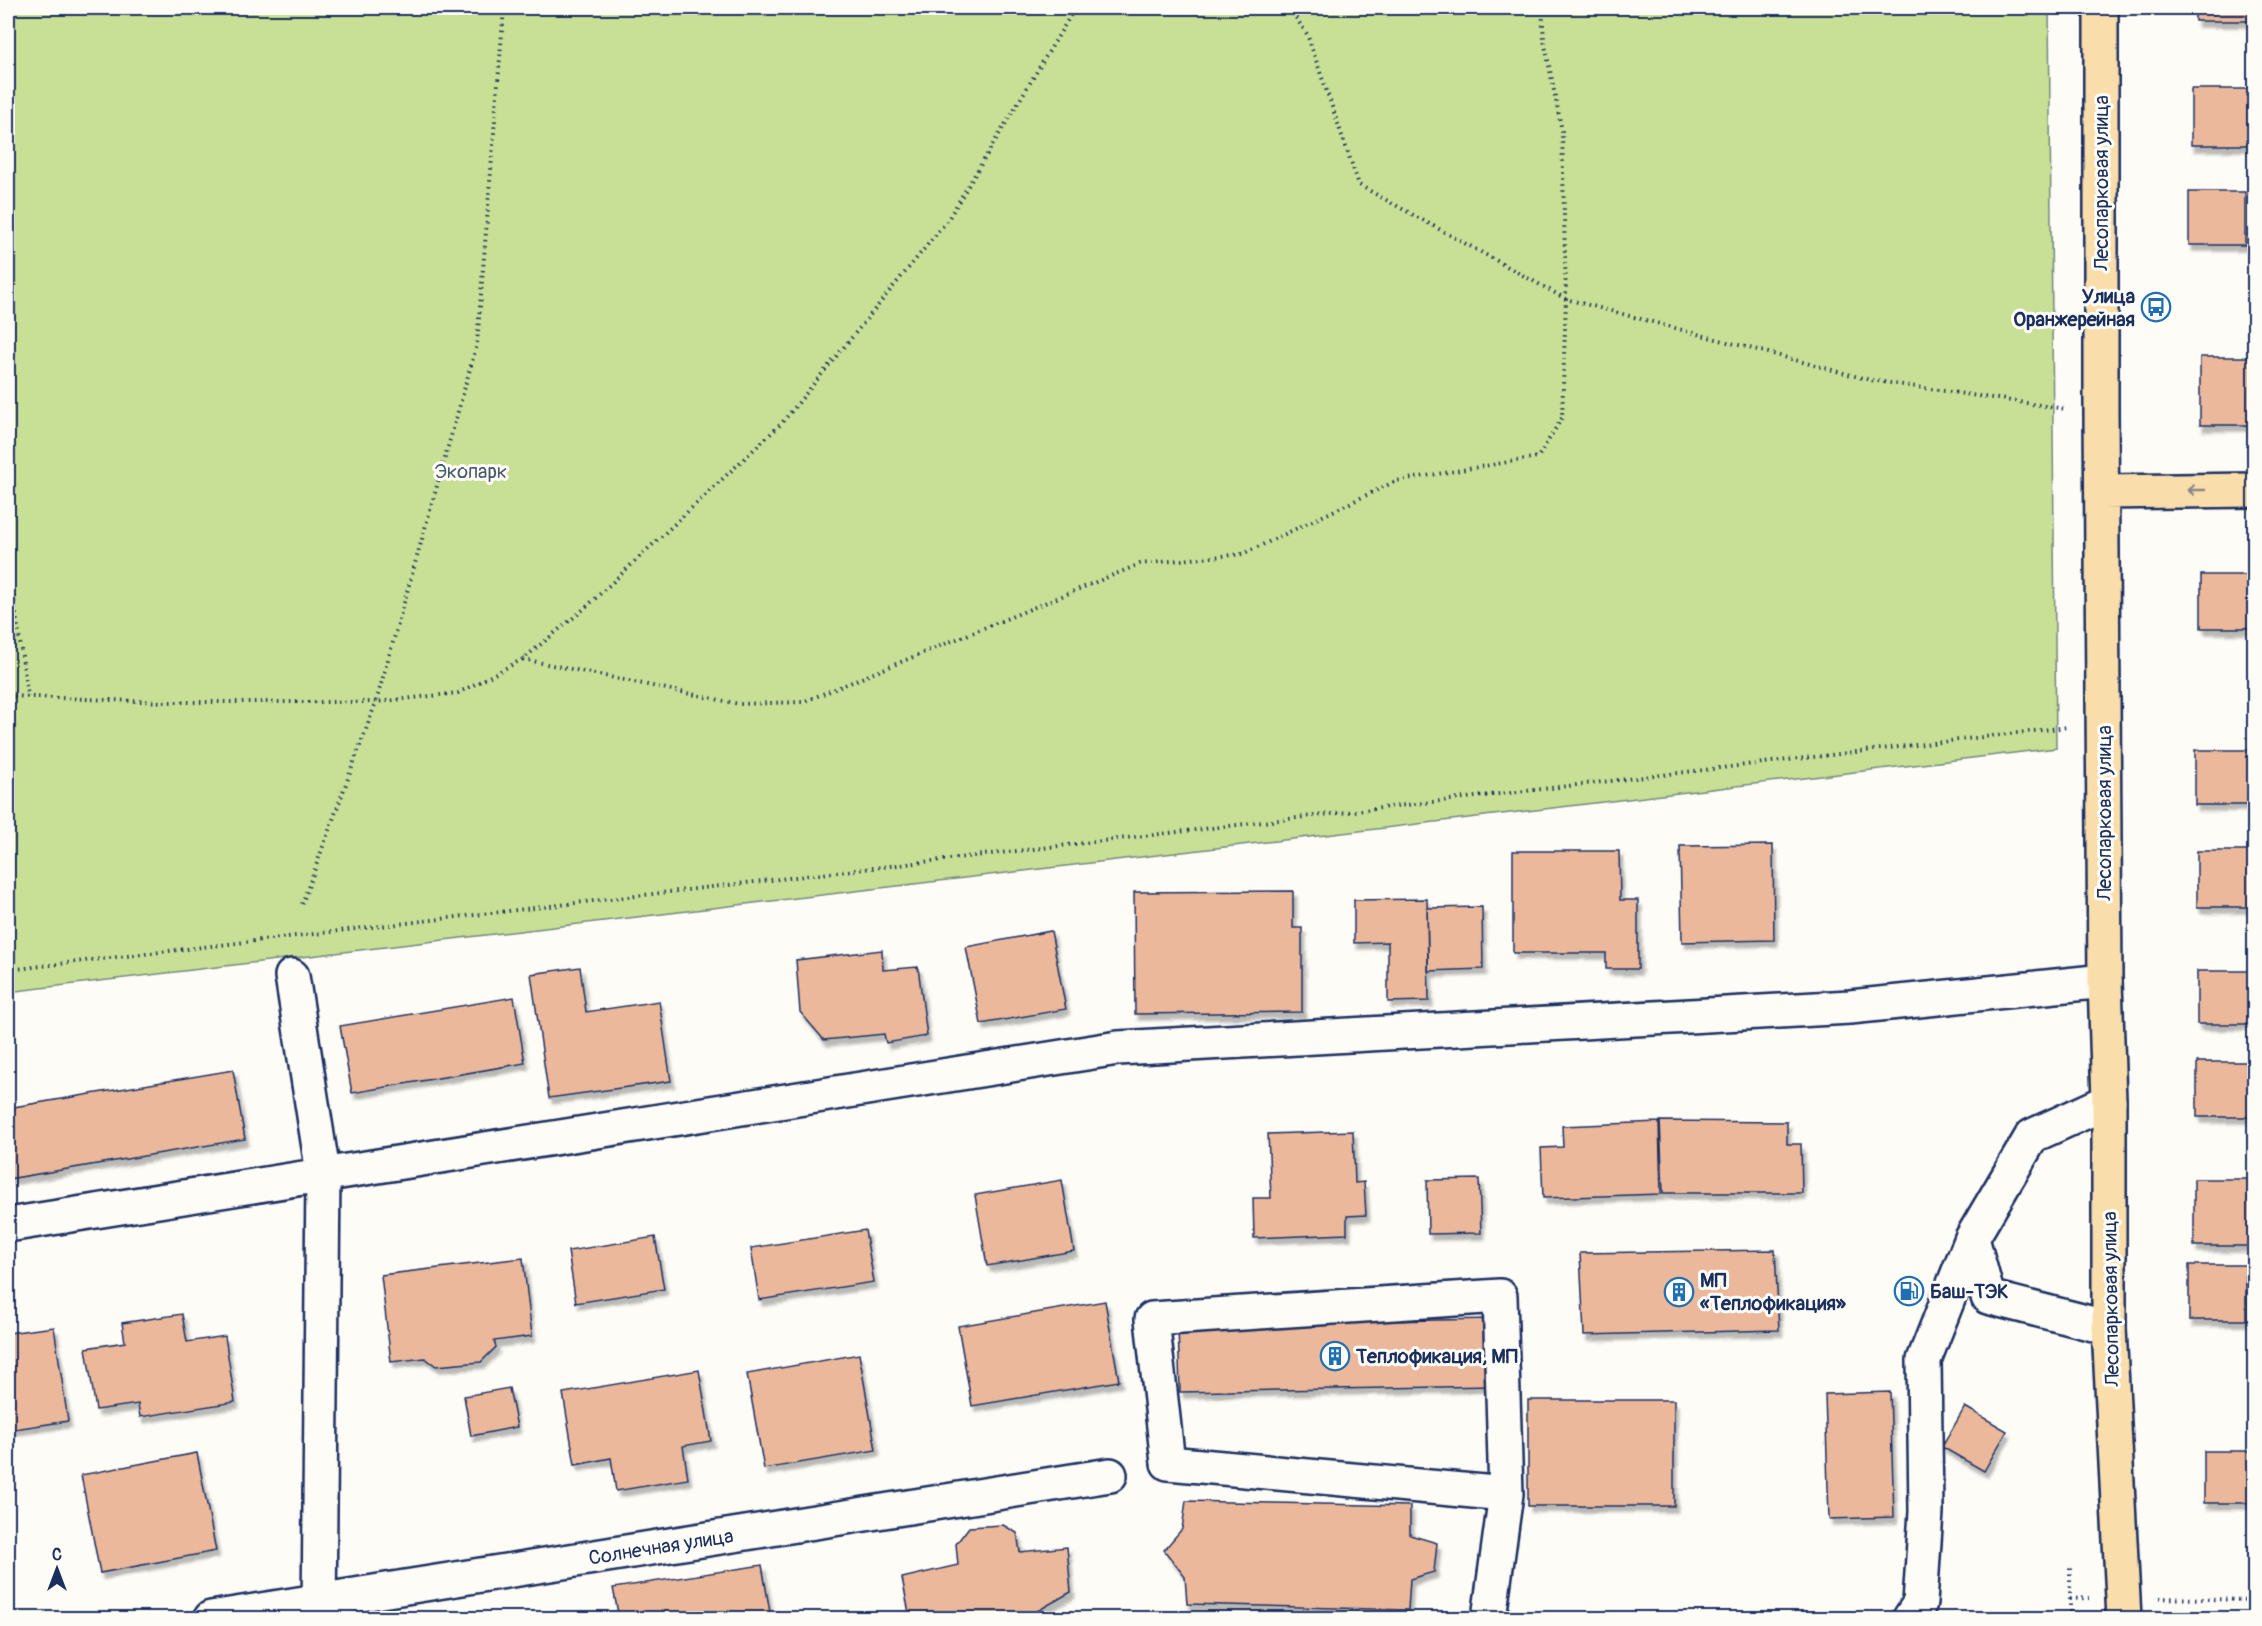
<svg xmlns="http://www.w3.org/2000/svg" width="2262" height="1626" font-family="Pangolin,sans-serif">
<style>
.green{fill:#c8e095;stroke:#72887a;stroke-width:1.5}
.building{fill:#ebb89c;stroke:#1b2f5e;stroke-width:1.5;filter:url(#shadow)}
.lines{fill:none;stroke-linecap:round;stroke-linejoin:round}
.minor-casing{stroke:#1b2f5e;stroke-width:38}
.major-casing{stroke:#1b2f5e;stroke-width:38}
.path{stroke:#1b2f5e;stroke-width:4;stroke-dasharray:1.5 4.5;stroke-linecap:butt}
.minor{stroke:#fdfcf7;stroke-width:33}
.major{stroke:#f9deab;stroke-width:33}
.oneway{stroke:#8a8684}
.labels{text-anchor:middle;dominant-baseline:central;stroke-width:6;stroke-linejoin:round;paint-order:stroke}
.street-label{font-size:20px;fill:#1b2f5e;stroke:#fdfcf7}
.poi-label{font-size:20px;font-weight:bold;fill:#1b2f5e;stroke:#fdfcf7;text-anchor:start}
.park-label{font-size:20px;fill:#465b6c;stroke:#fdfcf7}
</style>
<defs>
<filter id="shadow"><feDropShadow dx="3.5" dy="6" stdDeviation="1.5" flood-color="#0004"/></filter>
</defs>
<rect width="100%" height="100%" fill="#fdfcf7"/>
<filter id="ink" filterUnits="userSpaceOnUse"><feTurbulence type="fractalNoise" baseFrequency=".0167" numOctaves="2"/><feDisplacementMap in="SourceGraphic" scale="12" xChannelSelector="R" yChannelSelector="G"/><feConvolveMatrix kernelMatrix="1 2 1 2 8 2 1 2 1" color-interpolation-filters="sRGB"/></filter>
<g filter="url(#ink)">
<!-- green -->
<path class="green" d="M8,8H2049L2056,748L8,992Z"/>
<!-- building -->
<path class="building" d="M2195,8H2252V21H2195Z
M2191,89H2248V145H2191Z
M2189,192H2245V245H2189Z
M2200,357H2254V425H2200Z
M2201,575H2254V628H2201Z
M2195,750H2252V805H2195Z
M1773,845L1774,940L1682,942L1680,846Z
M1513,851H1619L1620,900H1638V969H1606V953H1513Z
M2197,851H2254V907H2197Z
M1293,891V928H1302V1012L1135,1014L1134,892Z
M1427,899L1429,1001L1388,1002V942L1354,943V900Z
M1482,907L1483,969L1428,971L1427,908Z
M1051,931L1066,1009L981,1024L966,947Z
M882,950L883,970L918,967L927,1036L886,1043L884,1034L824,1040L800,1012L796,960Z
M580,967L586,1012L659,1001L671,1081L549,1098L531,974Z
M2197,971H2254V1024H2197Z
M514,997L525,1063L352,1093L340,1026Z
M2197,1062H2253V1117H2197Z
M233,1070L245,1139L8,1179V1108Z
M1660,1121L1787,1122V1144H1801L1802,1193H1663Z
M1659,1122L1661,1194L1543,1198L1541,1148L1563,1147L1562,1126Z
M1353,1131L1355,1183L1364,1182L1366,1215L1347,1216V1234L1254,1238L1253,1198H1271L1268,1134Z
M1479,1179L1481,1233L1428,1234L1427,1180Z
M2194,1179H2251V1246H2194Z
M1062,1180L1074,1251L987,1266L975,1195Z
M865,1230L874,1282L759,1300L751,1248Z
M655,1237L664,1289L576,1303L568,1251Z
M1775,1250L1779,1330L1584,1335L1580,1253Z
M523,1258L532,1336L494,1341L496,1347L481,1362L436,1366L425,1358L391,1362L381,1275Z
M2189,1265H2246V1320H2189Z
M1105,1301L1119,1381L972,1406L958,1326Z
M182,1314L187,1342L225,1336L235,1402L140,1417L138,1404L96,1410L86,1348L125,1342L122,1323Z
M1491,1319L1492,1386L1180,1392L1178,1325Z
M54,1327L68,1421L8,1430V1333Z
M859,1354L876,1450L764,1469L747,1374Z
M699,1370L711,1441L683,1446L688,1479L616,1491L611,1458L575,1465L563,1393Z
M509,1388L517,1427L471,1436L464,1396Z
M1890,1392L1894,1517L1829,1519L1825,1394Z
M1528,1400H1674V1506H1528Z
M1965,1407L2007,1431L1984,1471L1942,1447Z
M2204,1451H2254V1503H2204Z
M197,1453L216,1551L100,1573L81,1475Z
M1186,1501L1410,1506V1535L1437,1543L1434,1572L1410,1579L1408,1610L1187,1604L1185,1577L1164,1550L1182,1529Z
M1003,1525L1017,1533L1020,1552L1067,1547L1071,1592L1025,1618H910L902,1578L958,1565L956,1544L969,1527Z
M762,1565L771,1618H619L613,1588Z
M601,1612L602,1618H557Z"/>
<g class="lines">
<!-- minor casing -->
<g class="minor-casing">
<path id="minor" d="M292,976L323,1173L319,1618
M8,1225L1118,1048L1850,1007L2105,981
M2109,1328L1988,1297L1972,1238L2032,1136L2109,1101
M211,1618L1110,1475
M1489,1618L1506,1494L1500,1296L1152,1319L1168,1463L1506,1494
M1910,1618L1920,1603L1926,1512L1924,1360L1972,1238"/>
</g>
<!-- major casing -->
<g class="major-casing">
<path id="major" d="M2101,8V411L2105,981L2109,1101V1328L2124,1618
M2102,492L2254,490"/>
</g>
<!-- path -->
<path class="path" d="M1289,8L1307,34L1359,185L1566,299L1870,380L2066,409
M8,560L28,697
M523,659L739,704L803,702L1140,564L1243,554L1396,481L1538,457L1562,418L1566,299L1562,131L1544,40L1542,8
M8,696L163,702H376L458,693L523,659L584,609L781,424L947,221L1075,8
M302,904L376,702L477,344L504,8
M8,970L2068,727
M2159,1598L2254,1600
M2070,1599L2089,1598
M2070,1618V1567"/>
<!-- minor -->
<use href="#minor" class="minor"/>
<!-- major -->
<use href="#major" class="major"/>
</g>
<!-- one-way arrows -->
<defs><path id="oneway-shaft" d="M-6 0H5M1.5-3L5.5 0L1.5 3" fill="none" stroke-width="1.6" stroke-linecap="round" stroke-linejoin="round" transform="scale(1.5)"/></defs>
<use class="oneway" href="#oneway-shaft" transform="translate(2196 490) rotate(180)"/>
</g>
<!-- icons -->
<defs>
<g id="bus-ring" transform="scale(1.5)"><circle r="9.5" fill="#fdfcf7" stroke="#1f6fb2" stroke-width="1.5"/><path d="M-5-6H5V4H4V6H2V4H-2V6H-4V4H-5ZM-3.5-4V0h7V-4ZM-3.5 1.2v1.5H-2V1.2ZM2 1.2v1.5H3.5V1.2Z" fill="#1f6fb2"/></g>
<g id="fuel-ring" transform="scale(1.5)"><circle r="9.5" fill="#fdfcf7" stroke="#1f6fb2" stroke-width="1.5"/><path d="M-5.5-6h7V0h2V4h1.3V-2.5L3-4.5l.8-.8L6-3V5H2.5V1h-1V6h-7ZM-4.2-4.7v3.2H.2V-4.7Z" fill="#1f6fb2"/></g>
<g id="building-ring" transform="scale(1.5)"><circle r="9.5" fill="#fdfcf7" stroke="#1f6fb2" stroke-width="1.5"/><path d="M-4-6H4V6H1V3H-1V6H-4ZM-2.5-4.3h1.7v1.8h-1.7ZM.8-4.3h1.7v1.8H.8ZM-2.5-1h1.7V.8h-1.7ZM.8-1h1.7V.8H.8Z" fill="#1f6fb2"/></g>
</defs>
<g fill-rule="evenodd">
<use href="#bus-ring" x="2156" y="307"/>
<use href="#fuel-ring" x="1909" y="1291"/>
<use href="#building-ring" x="1679" y="1292"/>
<use href="#building-ring" x="1335" y="1356"/>
</g>
<g class="labels">
<!-- street labels -->
<g class="street-label">
<text transform="translate(2101 183) rotate(-90)">Лесопарковая улица</text>
<text transform="translate(2104 813) rotate(-90)">Лесопарковая улица</text>
<text transform="translate(2111 1299) rotate(-91)">Лесопарковая улица</text>
<text transform="translate(661 1547) rotate(-9)">Солнечная улица</text>
</g>
<!-- poi labels -->
<g class="poi-label">
<text x="2135" y="296" text-anchor="end">Улица<tspan x="2135" dy="23">Оранжерейная</tspan></text>
<text x="1700" y="1280">МП<tspan x="1700" dy="23">«Теплофикация»</tspan></text>
<text x="1930" y="1291">Баш-ТЭК</text>
<text x="1356" y="1356">Теплофикация, МП</text>
</g>
<!-- park labels -->
<g class="park-label">
<text x="471" y="471">Экопарк</text>
</g>
</g>
<!-- margin -->
<rect width="2262" height="1626" fill="none" stroke="#fdfcf7" stroke-width="30"/>
<rect x="15" y="15" width="2232" height="1596" fill="none" stroke="#1b2f5e" stroke-width="2" filter="url(#ink)"/>
<!-- north arrow -->
<g transform="translate(57 1569)" stroke="#fdfcf7" stroke-width="4.5" paint-order="stroke">
<path d="M0-4.5L10 22L0 15L-10 22Z" fill="#1b2f5e"/>
<text y="-9" font-size="16" font-weight="bold" text-anchor="middle" fill="#1b2f5e">С</text>
</g>
</svg>
